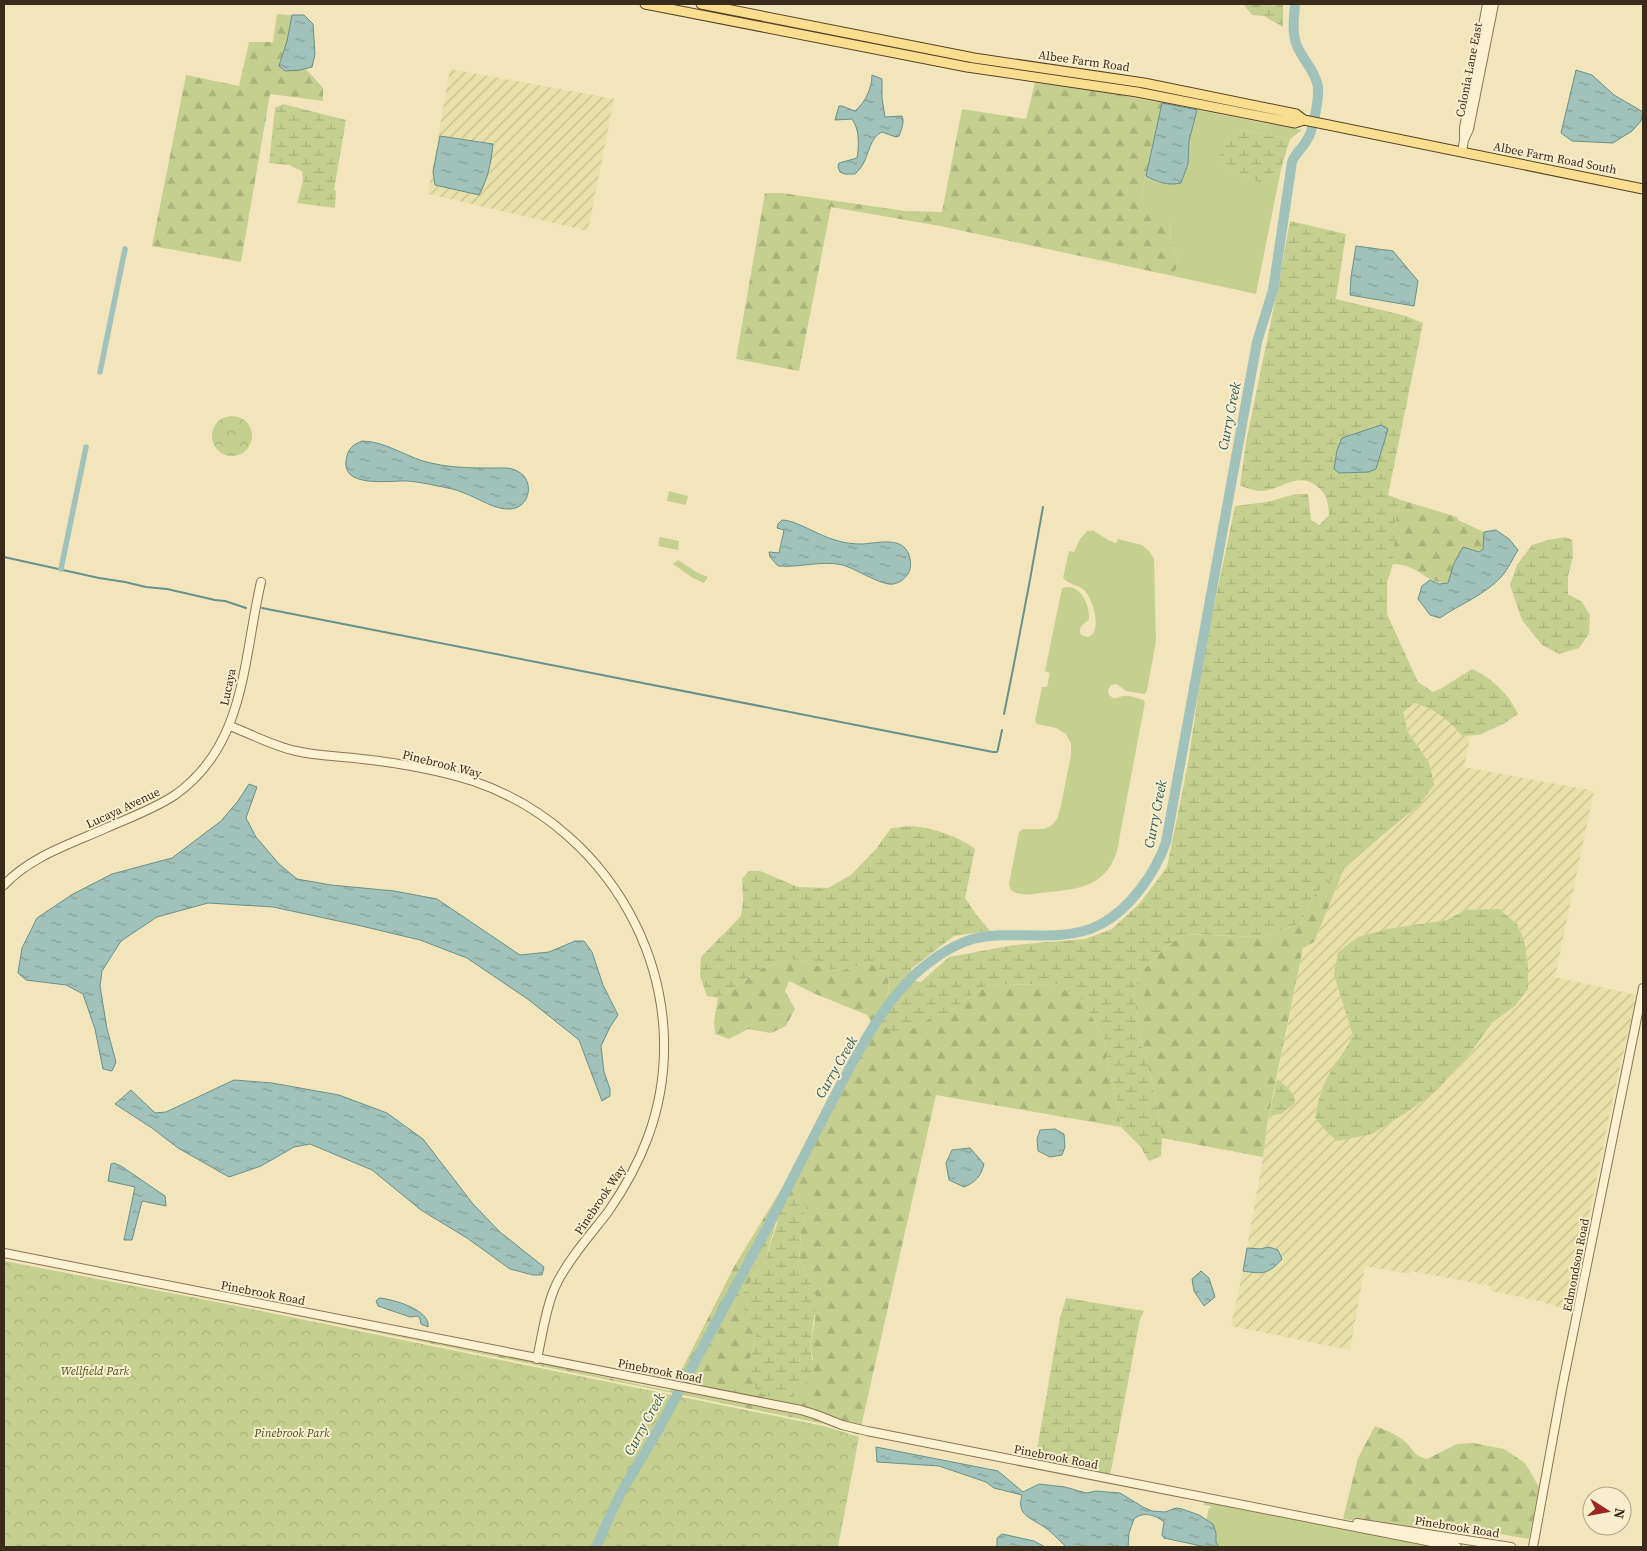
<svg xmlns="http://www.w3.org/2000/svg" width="1647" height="1551" font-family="'Source Serif 4',serif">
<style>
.farmland{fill:url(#farmland-furrows);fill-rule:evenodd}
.grass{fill:#c5d090}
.forest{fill:url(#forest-firs);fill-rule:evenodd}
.wetland{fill:url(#wetland-marsh);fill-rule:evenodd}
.park{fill:url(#park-crowns)}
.water{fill:url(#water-ripples);stroke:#679189}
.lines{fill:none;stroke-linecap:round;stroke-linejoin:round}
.stream{stroke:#679189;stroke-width:2}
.canal{stroke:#a1c2ba;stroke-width:5.5}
.river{stroke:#a1c2ba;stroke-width:10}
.minor-casing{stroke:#8b7454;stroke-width:10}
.major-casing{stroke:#584129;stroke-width:11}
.minor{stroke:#fcf1d0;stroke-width:8}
.major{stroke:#f9de90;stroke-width:9}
.labels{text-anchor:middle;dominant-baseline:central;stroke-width:4;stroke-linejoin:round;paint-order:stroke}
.street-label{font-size:12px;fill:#392b1a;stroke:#f8eecd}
.park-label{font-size:12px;font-style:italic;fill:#46571f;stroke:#f8eecd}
.water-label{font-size:14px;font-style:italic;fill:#285a59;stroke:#f8eecd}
</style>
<defs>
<pattern id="farmland-furrows" width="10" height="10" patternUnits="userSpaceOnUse" patternTransform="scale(1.25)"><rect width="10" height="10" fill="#e8e1a9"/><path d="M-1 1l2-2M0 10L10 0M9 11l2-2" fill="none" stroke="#c8c191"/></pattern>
<pattern id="forest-firs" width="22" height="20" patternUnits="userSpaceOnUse" patternTransform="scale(1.25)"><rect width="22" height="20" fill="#c5d090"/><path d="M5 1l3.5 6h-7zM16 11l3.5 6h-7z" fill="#aab37c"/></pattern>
<pattern id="wetland-marsh" width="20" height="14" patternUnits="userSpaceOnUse" patternTransform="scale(1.25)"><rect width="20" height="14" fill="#c5d090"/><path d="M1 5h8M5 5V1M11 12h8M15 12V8" fill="none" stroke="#aab37c"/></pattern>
<pattern id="park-crowns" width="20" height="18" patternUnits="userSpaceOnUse" patternTransform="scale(1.25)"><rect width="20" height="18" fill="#c5d090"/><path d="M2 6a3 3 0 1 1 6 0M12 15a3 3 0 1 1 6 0" fill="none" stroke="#aab37c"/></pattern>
<pattern id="water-ripples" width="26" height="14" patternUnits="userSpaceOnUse" patternTransform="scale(1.25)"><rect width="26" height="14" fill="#a1c2ba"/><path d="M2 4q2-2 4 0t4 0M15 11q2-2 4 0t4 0" fill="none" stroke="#849e96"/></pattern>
</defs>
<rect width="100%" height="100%" fill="#f2e5bc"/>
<!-- farmland -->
<path class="farmland" d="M450,69L614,99L588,231L428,194Z
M1416,703L1430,707L1451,723L1462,736H1470L1464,767L1594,791L1555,977L1637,995L1614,1092L1571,1307L1561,1308L1539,1301L1490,1291L1491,1286L1411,1271L1410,1274L1365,1266L1350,1350L1231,1326L1243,1271L1261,1274L1269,1247L1260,1249L1247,1248L1263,1157L1269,1116L1281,1114L1295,1103V1101L1285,1084L1277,1079L1303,948L1314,942L1344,869L1419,805L1429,763L1408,732L1403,712ZM1499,909L1515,1006L1492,1023L1471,1052L1439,1088L1326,1131L1315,1118L1319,1096L1329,1074L1347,1049L1353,1036L1334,975L1358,937L1387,929L1447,920L1466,910Z"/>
<!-- grass -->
<path class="grass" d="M1197,110L1302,130L1290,139L1233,129L1219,162L1260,183L1281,169L1256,294L1173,276L1179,262L1170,241L1171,223L1141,198L1146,176L1160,183L1188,164L1189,141Z
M669,491L688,496L686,505L667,501Z
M1088,530L1090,532L1092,530L1108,540L1116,543L1118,539L1142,545L1150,552L1154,559L1156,641L1147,691L1145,694L1126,691L1117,684L1111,685L1108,690L1109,695C1117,702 1117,696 1125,696C1131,695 1138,699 1143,700L1145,702L1117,851C1105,889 1076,889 1041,893C1031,894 1020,897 1011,890L1009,884L1019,832L1023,829H1043L1051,826L1057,819L1060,810L1071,755V744L1066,734L1056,728L1037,724L1035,721L1042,687H1047L1050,673L1045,671L1062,588C1080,582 1090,605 1089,619C1085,625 1077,625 1081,635L1088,637C1103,632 1093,599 1084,590C1078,585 1068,584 1063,578L1069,551L1074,552L1080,539Z
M660,537L679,541L678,550L658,546Z
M678,560L698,573L708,577L704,583L693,578L673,564Z
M1204,1501L1442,1547H1206L1200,1545L1209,1508L1212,1509L1210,1506L1204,1505Z"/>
<!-- forest -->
<path class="forest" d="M277,14L292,15L287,41L279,66L300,70L306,69L323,88V101L270,94L241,262L152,246L186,75L239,86L249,42H273Z
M1035,83L1090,89L1162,103L1141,198L1158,208L1171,223L1170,241L1179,262L1173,276L940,226L831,207L799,371L736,359L765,193H782L905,211L942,212L962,109L1026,119Z
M1401,500L1457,517L1458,520L1484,532L1483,549L1479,552L1463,547L1454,563L1449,583C1430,584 1424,573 1409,567C1404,565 1398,564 1393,564L1396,513Z
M1344,869L1314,942L1303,948L1268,1119L1263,1157L1162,1138L1152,1080L1143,1050L1133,992L1140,974L1163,949L1184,934L1264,937L1301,923L1313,896Z
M791,959L839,971L869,963L889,975L888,992L881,1019L909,1030L934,1016L949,1013L965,1000L988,985L1057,984L1084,1002L1104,1039L1107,1062L1114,1085L1121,1127L936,1095L861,1427L675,1383L735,1265L799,1160L871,1021L867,1015L813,993L789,981L785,991L795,1009L786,1026L771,1033L748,1029L729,1039L715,1034L714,1021L718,998L763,968ZM806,1206L801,1232L799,1261L811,1281L815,1320L810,1344L813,1360L749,1364L757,1330L743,1293L766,1259L776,1222Z
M228,1302L511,1357L670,1391L672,1388L806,1415L859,1433V1435L824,1424Z
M1375,1426C1385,1430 1394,1433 1403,1440C1415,1449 1410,1454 1427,1459L1457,1444L1473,1443L1504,1449L1525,1463L1539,1487L1529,1539L1464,1528L1422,1530L1343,1519L1358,1458Z"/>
<!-- wetland -->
<path class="wetland" d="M1243,4H1283V27L1264,16L1252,15Z
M283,104L346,120L334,190L336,191L335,208L297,203L303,181L302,171L289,165L269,163L275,108Z
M1233,129L1290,139L1281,169L1260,183L1219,162L1221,141Z
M1290,221L1346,234L1336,299L1406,316L1423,323L1388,495L1401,500L1396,513L1393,564L1387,582V614L1418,682L1433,692L1442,688L1472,669C1493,679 1508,693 1518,714L1505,723L1479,735L1462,736C1449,720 1435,709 1415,703L1403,712L1408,732L1429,763L1434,785L1419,805L1384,834L1313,896L1301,923L1264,937L1184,934L1163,949L1140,974L1133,992L1143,1050L1152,1080L1162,1138L1161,1156L1149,1161L1140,1146L1121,1127L1114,1085L1107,1062L1104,1039L1084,1002L1057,984L988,985L965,1000L949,1013L934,1016L909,1030L890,1032L881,1019L888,992L889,975L869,963L839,971L791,959L763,968L718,998L707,996L700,976L701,957L741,916L743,901L742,879L749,871H760L798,887L828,888L851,875L876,849L891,828C898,828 905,826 911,826C934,828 958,836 975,849L965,898L975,913L990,931L954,936L911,969V980L921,982L949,957L1014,945L1085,939L1112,929L1140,903L1167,867L1188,763L1205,649L1235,506L1267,502L1295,494H1308L1311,520L1319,525L1329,515C1328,502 1327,493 1315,485C1296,471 1279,492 1259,491C1253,491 1246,487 1240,486L1246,442L1277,292ZM1342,438L1381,452L1376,469Z
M1565,537L1572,540L1573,556L1568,576V594L1582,602L1590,615L1589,634L1579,648L1559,654L1542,645L1522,620L1510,585L1517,565L1532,545L1548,540Z
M1499,909L1517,924L1524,940L1528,966V989L1515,1006L1492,1023L1471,1052L1439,1088L1410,1110L1372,1134L1337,1141L1326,1131L1315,1118C1318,1102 1321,1087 1330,1073C1337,1060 1346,1050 1353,1036L1334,975L1338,952L1358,937L1387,929L1447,920L1465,910Z
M1277,1079C1286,1085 1294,1092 1295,1103L1281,1114L1269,1116Z
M799,1194L806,1206L801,1232L799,1261L811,1281L817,1299L810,1344L814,1377C791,1397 786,1404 757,1392L749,1364L757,1330L744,1309L743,1293L766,1259L785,1197Z
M1066,1298L1144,1311L1140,1319L1110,1476L1035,1461L1060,1318Z"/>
<!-- park -->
<path class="park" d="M212 436a20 20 0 1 1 40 0a20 20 0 1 1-40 0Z
M4,1261L202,1299L824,1426L859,1437L838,1547H4Z"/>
<!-- water -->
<path class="water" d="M292,15H304L313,24L315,54L312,67L300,70L285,71L279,66L287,41Z
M1576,70L1592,75L1614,95L1643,112L1641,121L1632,131L1613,143L1572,141L1561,133Z
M872,75L882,79V98L885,117L902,116C905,122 901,130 899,136L896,137L882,132C870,137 869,154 863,164C861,168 858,171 855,174H845L840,172L838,167L839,163L857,158C859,146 860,130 852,119L835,120L839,106H842L855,111C865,103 872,88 872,75Z
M1162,103L1197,110L1189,141L1188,164L1181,183C1167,186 1158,182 1146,176Z
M440,136L493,144C491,163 488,179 479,195L435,185L433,172Z
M1356,246L1393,251L1418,281L1414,306L1350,295L1351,277Z
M1381,425L1388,429L1376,469L1369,472L1339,473L1334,469L1337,450L1342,438Z
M362,441C383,441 404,455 423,461C447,468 470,468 495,468C502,468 510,467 517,471C535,479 531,508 510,509C495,510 478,498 464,493C456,489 447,488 438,486C429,484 418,482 408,481C391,480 337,490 347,456C349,447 355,444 362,441Z
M782,520C793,519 822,537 835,540C844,543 853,544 862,544C879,543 906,535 910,559C911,564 911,569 908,574C904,579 900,583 893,584C882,586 856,569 843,565C821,560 800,568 778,566L770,557L769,552L779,553L784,530L777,528L778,524Z
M1496,530L1509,539L1518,550C1513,558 1508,569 1502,576C1485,595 1460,604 1440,618L1430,615L1418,599L1422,586L1430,580L1439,584L1448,583L1454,563L1463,547L1479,552L1483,549L1484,532Z
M249,784L257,787L246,818L256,837L279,864L297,879L331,885L394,891L437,899L520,955L549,952L575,941H584L592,952L603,985L618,1015L610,1027L601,1046L604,1072L610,1089V1096L602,1101L579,1040L529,1000L467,958L420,940L357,925L273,907L208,903L157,917L121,941L102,971L100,986L107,1029L116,1062L112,1071L103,1069L95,1029L83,994L66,985L26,980L18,973L22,948L37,918L73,894L112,874L172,858L221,821L238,801Z
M234,1080L272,1083L339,1095L387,1113L423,1139L473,1204L500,1232L544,1267L542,1275H533L510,1269L467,1238L421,1210L372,1170L310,1144L294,1147L261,1166L229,1177L178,1148L152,1128L115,1104L131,1090L155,1113L166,1112Z
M1055,1129L1064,1134L1065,1147L1062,1155L1050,1157L1038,1151L1037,1139L1040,1130Z
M970,1148L984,1164C981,1176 976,1182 964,1187L949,1180L946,1163L952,1150Z
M114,1163L121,1166L165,1196L166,1206L142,1201L132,1240H124L135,1187L108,1181L111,1164Z
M1269,1247L1278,1250L1282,1259C1268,1275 1262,1274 1243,1271L1247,1248L1260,1249Z
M1201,1271L1209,1278L1215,1297L1204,1306L1194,1291L1192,1279Z
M379,1298C393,1299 431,1310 428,1327L421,1324L420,1319L418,1316L410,1317L378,1306L376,1301Z
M876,1447L998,1471L1023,1492L1039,1484L1065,1487L1086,1493L1096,1491L1120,1493L1143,1507L1152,1511L1165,1512L1176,1508L1182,1509L1199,1515L1213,1524L1216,1533V1542L1219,1547H1206L1164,1538L1162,1535L1164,1522C1156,1515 1143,1511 1134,1519L1129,1533L1128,1547H1066C1060,1541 1049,1529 1041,1525C1027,1516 1017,1514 1022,1495L994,1488L986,1482L939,1466L877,1462Z
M1002,1534L1034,1541L1045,1547H997V1538Z"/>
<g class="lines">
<!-- stream -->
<path class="stream" d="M4,557L99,578L125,582L146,587L167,589L215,600L225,601L246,608
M262,608L993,752H997L998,749L1002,730
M1004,714C1018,645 1031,576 1043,507"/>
<!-- canal -->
<path class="canal" d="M100,372L125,249
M61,569L86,447"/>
<!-- river -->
<path class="river" d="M596,1547C604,1530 611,1512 620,1495C632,1473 645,1453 657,1432C693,1366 729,1299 765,1232C787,1189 809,1146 831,1103C855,1058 878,1010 915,974C931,960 952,945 973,939C1001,932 1031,937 1059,935C1073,934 1089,931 1101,924C1130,909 1156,872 1166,842L1257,342L1273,290L1292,162C1295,153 1302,149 1307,140C1313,132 1319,98 1318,87C1316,73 1305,62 1299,50C1291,36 1294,19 1295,4"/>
<!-- minor casing -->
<g class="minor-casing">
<path id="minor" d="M1464,137V128L1487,4
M1462,152L1464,140L1469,129L1494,4
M230,726C251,734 273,746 296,751C317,756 340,756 362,759C399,763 438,770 473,781C618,830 701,992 648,1137C638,1164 624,1189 608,1212C591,1234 571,1256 558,1281C547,1301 542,1336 537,1359
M4,885C31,856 71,844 106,828C129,818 154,809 175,795C246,745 243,659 261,582
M4,1253L801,1410L817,1415L842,1425L867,1431L1457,1547
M1357,1523L1511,1547
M1533,1547L1562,1388L1643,988"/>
</g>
<!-- major casing -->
<g class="major-casing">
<path id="major" d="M645,4L967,67L1137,92L1295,123L1304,120
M701,4L974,58L1144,83L1296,114L1304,120L1643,189"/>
</g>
<!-- minor -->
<use href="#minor" class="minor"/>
<!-- major -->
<use href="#major" class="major"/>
</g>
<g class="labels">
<!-- street labels -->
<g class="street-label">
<text transform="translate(1084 61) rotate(8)">Albee Farm Road</text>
<text transform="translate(1469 70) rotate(-79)">Colonia Lane East</text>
<text transform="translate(1555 158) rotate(11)">Albee Farm Road South</text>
<text transform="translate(228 687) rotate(-78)">Lucaya</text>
<text transform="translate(442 764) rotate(14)">Pinebrook Way</text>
<text transform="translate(123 808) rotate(-25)">Lucaya Avenue</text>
<text transform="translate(600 1200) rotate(-56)">Pinebrook Way</text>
<text transform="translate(1576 1265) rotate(-79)">Edmondson Road</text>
<text transform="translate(263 1293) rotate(11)">Pinebrook Road</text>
<text transform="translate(660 1371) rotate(11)">Pinebrook Road</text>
<text transform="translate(1056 1457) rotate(11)">Pinebrook Road</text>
<text transform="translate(1457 1527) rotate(9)">Pinebrook Road</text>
</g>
<!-- park labels -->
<g class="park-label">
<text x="95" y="1371">Wellfield Park</text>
<text x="292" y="1433">Pinebrook Park</text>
</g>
<!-- water labels -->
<g class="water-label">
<text transform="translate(1229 416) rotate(-79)">Curry Creek</text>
<text transform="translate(1155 814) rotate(-79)">Curry Creek</text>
<text transform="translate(836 1067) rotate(-60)">Curry Creek</text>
<text transform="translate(644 1424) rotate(-61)">Curry Creek</text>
</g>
</g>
<!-- border -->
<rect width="1647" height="1551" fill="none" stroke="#392b1a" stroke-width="10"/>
<!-- north arrow -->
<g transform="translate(1607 1511) rotate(101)"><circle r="24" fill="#f8eecd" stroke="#aca085"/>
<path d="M0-4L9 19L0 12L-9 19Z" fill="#9f251f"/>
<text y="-8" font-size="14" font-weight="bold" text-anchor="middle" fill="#392b1a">N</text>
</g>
</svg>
